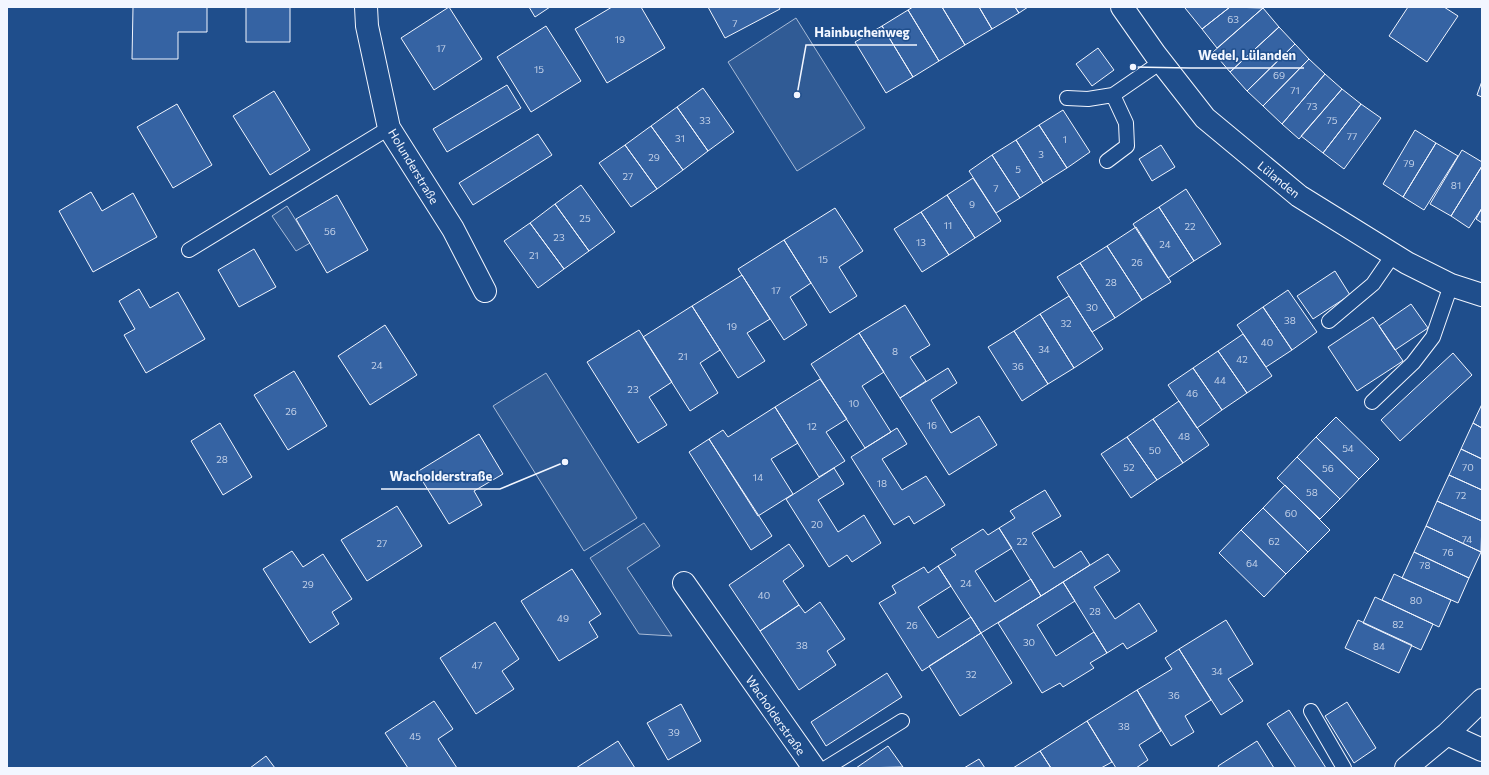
<svg xmlns="http://www.w3.org/2000/svg" width="1489" height="775" font-family="Commissioner,sans-serif">
<style>
.built{fill:#305b95;stroke:#a8bbd7}
.building{fill:#3563a3;stroke:#f2f6ff}
.lines{fill:none;stroke-linecap:round;stroke-linejoin:round}
.service-casing{stroke:#f2f6ff;stroke-width:16}
.minor-casing{stroke:#f2f6ff;stroke-width:24}
.service{stroke:#1f4e8c;stroke-width:14}
.minor{stroke:#1f4e8c;stroke-width:22}
.labels{text-anchor:middle;dominant-baseline:central;stroke-width:3;stroke-linejoin:round;paint-order:stroke}
.number-label{font-size:10px;fill:#c3d1e8}
.street-label{font-size:12px;fill:#f2f6ff;stroke:#1f4e8c}
.leader{fill:none;stroke:#f2f6ff;stroke-width:1.5}
.callout-dot{fill:#f2f6ff;stroke:#1f4e8c;stroke-width:1.5}
.callout-label{font-size:13px;text-anchor:middle;font-weight:bold;fill:#f2f6ff;stroke:#1f4e8c;stroke-width:3;stroke-linejoin:round;paint-order:stroke}
</style>
<rect width="100%" height="100%" fill="#1f4e8c"/>
<!-- built -->
<path class="built" d="M796,18L865,128L797,171L728,62Z
M287,206L310,243L296,251L272,216Z
M546,373L637,518L584,551L493,406Z
M644,523L660,546L627,568L672,636L639,634L590,558Z"/>
<!-- building -->
<path class="building" d="M133,7H207V32H178V59H132Z
M246,7H290V42H246Z
M449,7L482,59L434,90L401,38Z
M529,7H550L535,17Z
M612,7H641L665,48L607,83L575,29Z
M708,7H779L780,9L725,38Z
M913,7H942L965,45L939,61L908,10Z
M942,7H979L992,29L965,45Z
M979,7H1015L1019,13L992,29Z
M1015,7H1028L1019,13Z
M1187,7H1230L1202,29L1185,8Z
M1230,7L1263,8L1217,48L1202,29Z
M1408,7H1444L1458,16L1427,62L1389,36Z
M1263,8L1279,27L1230,72L1213,52Z
M908,10L939,61L913,77L882,26Z
M546,26L581,81L531,112L497,57Z
M882,26L913,77L886,93L855,42Z
M1279,27L1295,44L1247,91L1230,72Z
M1295,44L1309,59L1263,106L1247,91Z
M1098,48L1114,70L1092,86L1076,64Z
M1309,59L1325,74L1282,124L1263,106Z
M1325,74L1342,89L1299,139L1282,124Z
M1482,81V97L1477,95Z
M507,85L521,108L447,152L433,129Z
M703,88L734,132L708,151L677,107Z
M1342,89L1361,104L1323,153L1301,136Z
M274,91L310,150L270,175L233,116Z
M177,104L212,165L173,188L137,127Z
M1361,104L1381,118L1344,169L1323,153Z
M677,107L708,151L683,170L651,126Z
M1063,110L1090,152L1067,168L1039,125Z
M1039,125L1067,168L1043,183L1016,140Z
M651,126L683,170L657,189L625,145Z
M1415,130L1436,143L1403,197L1383,184Z
M538,134L552,155L473,205L459,183Z
M1016,140L1043,183L1020,198L992,155Z
M1436,143L1458,156L1424,210L1403,197Z
M625,145L657,189L631,207L599,163Z
M1161,145L1175,167L1152,181L1139,159Z
M1462,150L1482,162V166L1451,216L1430,204Z
M992,155L1020,198L996,213L969,171Z
M1482,166V208L1469,228L1451,216Z
M973,178L1001,221L975,238L947,195Z
M581,185L615,232L589,251L555,204Z
M1186,189L1221,244L1194,261L1159,207Z
M91,192L102,211L133,193L157,237L93,272L59,211Z
M337,195L368,250L327,273L296,219Z
M947,195L975,238L949,255L921,212Z
M555,204L589,251L564,269L530,223Z
M1159,207L1194,261L1168,278L1133,224Z
M835,208L863,251L839,267L857,296L830,313L784,240Z
M1482,208V223L1476,219Z
M921,212L949,255L922,272L894,229Z
M530,223L564,269L538,288L504,241Z
M1136,227L1171,282L1142,300L1107,246Z
M784,240L811,283L790,297L807,325L784,340L738,269Z
M1107,246L1142,300L1115,318L1080,263Z
M254,249L276,287L239,307L218,270Z
M1080,263L1115,318L1092,332L1057,277Z
M1335,271L1350,295L1313,319L1297,296Z
M742,275L770,319L747,333L765,361L738,378L692,306Z
M139,289L150,308L178,292L205,339L146,373L124,335L135,329L119,301Z
M1288,290L1317,332L1292,350L1263,307Z
M1069,296L1103,349L1074,368L1040,314Z
M1411,304L1428,328L1395,350L1379,326Z
M905,305L930,345L910,357L926,381L900,398L859,333Z
M692,306L720,350L700,363L718,393L690,411L643,337Z
M1263,307L1292,350L1266,367L1237,325Z
M1040,314L1074,368L1048,384L1014,331Z
M1373,317L1403,361L1357,391L1328,347Z
M385,325L417,375L370,405L338,356Z
M639,330L672,382L649,397L667,425L638,443L587,362Z
M1014,331L1048,384L1022,401L988,347Z
M859,333L884,372L862,386L891,432L865,448L811,364Z
M1243,334L1272,376L1247,393L1218,351Z
M1218,351L1247,393L1222,410L1193,368Z
M1453,353L1472,375L1400,441L1381,420Z
M948,368L957,383L931,400L951,433L979,416L997,445L949,475L900,398Z
M1193,368L1222,410L1197,428L1168,385Z
M294,371L327,426L288,450L254,395Z
M820,379L847,419L826,432L845,461L819,477L775,407Z
M1179,401L1209,445L1183,463L1153,419Z
M1482,404V428L1473,423Z
M775,407L798,443L771,459L793,494L758,516L709,439L723,430L728,437Z
M1336,417L1379,459L1359,479L1316,437Z
M1153,419L1183,463L1157,480L1127,437Z
M220,423L252,477L223,495L191,441Z
M1473,423L1482,428V459L1461,449Z
M897,428L907,444L882,459L902,490L926,476L945,505L914,524L909,516L894,525L851,457Z
M479,434L503,474L474,491L482,505L449,524L417,472Z
M1127,437L1157,480L1131,498L1101,454Z
M1316,437L1359,479L1340,499L1297,457Z
M709,439L772,536L751,550L689,452Z
M1461,449L1482,459V490L1449,475Z
M1297,457L1340,499L1320,519L1277,478Z
M834,468L844,484L818,500L838,532L864,515L881,543L852,562L847,555L829,567L786,499Z
M1449,475L1482,490V521L1437,501Z
M1285,485L1330,530L1308,552L1263,508Z
M1045,490L1061,516L1032,533L1054,568L1081,551L1090,565L1041,596L999,528L1015,518L1010,511Z
M1437,501L1482,521L1481,552L1426,526Z
M397,506L422,546L367,581L341,540Z
M1263,508L1308,552L1286,574L1241,530Z
M1426,526L1481,552L1469,578L1414,552Z
M999,528L1012,548L975,571L995,602L1031,579L1041,596L981,633L938,566L956,555L951,549L983,529L988,535Z
M1241,530L1286,574L1264,597L1219,553Z
M789,544L804,566L783,581L799,605L760,631L729,585Z
M292,551L303,567L323,554L352,599L332,612L339,624L310,643L263,569Z
M1414,552L1469,578L1458,603L1402,578Z
M1108,554L1120,571L1094,587L1115,619L1139,603L1157,631L1127,649L1123,643L1107,653L1063,582Z
M938,566L951,586L918,607L938,638L971,617L981,633L922,671L879,603L896,593L892,586L924,567L928,573Z
M572,569L601,614L589,622L598,637L559,661L521,601Z
M1394,574L1451,600L1439,627L1382,600Z
M1063,582L1075,601L1037,625L1056,656L1094,632L1107,653L1090,663L1094,668L1063,687L1060,683L1042,693L998,623Z
M1375,597L1433,624L1421,650L1363,623Z
M820,602L845,639L827,651L836,665L799,690L760,631L799,605L805,613Z
M1226,620L1253,664L1228,679L1243,701L1221,715L1179,649Z
M1358,620L1412,645L1399,673L1345,648Z
M495,622L519,659L502,671L514,689L476,714L440,658Z
M981,633L1012,683L960,716L929,666Z
M1179,649L1211,700L1185,716L1194,732L1171,746L1137,690L1172,669L1165,658Z
M887,673L902,697L826,746L811,722Z
M1137,690L1161,731L1139,745L1148,760L1136,768H1116L1087,721Z
M434,701L453,729L438,739L457,768H408L385,733Z
M1347,702L1376,748L1354,763L1325,716Z
M681,704L701,741L668,760L647,723Z
M1289,710L1326,768H1296L1267,724Z
M1087,721L1112,762L1101,768H1051L1040,751Z
M618,741L635,768H576Z
M1257,741L1274,768H1219L1218,766Z
M888,746L903,767L856,768Z
M1040,751L1051,768H1013Z
M266,756L275,768H250Z
M979,759L985,768H964Z"/>
<g class="lines">
<!-- service casing -->
<g class="service-casing">
<path id="service" d="M1067,98L1088,99L1113,95
M1107,161L1127,146L1126,123L1113,95L1161,62
M189,250L389,128
M1329,321L1373,284L1393,255
M1372,402L1413,363L1433,337L1451,285
M1311,711L1344,768
M826,768L902,721"/>
</g>
<!-- minor casing -->
<g class="minor-casing">
<path id="minor" d="M366,7L367,26L389,128L453,229L485,291
M1122,7L1155,54L1205,118L1299,196L1407,263L1451,285L1482,295
M684,583L814,768
M1447,734L1482,750
M1406,768L1447,734L1482,700"/>
</g>
<!-- service -->
<use href="#service" class="service"/>
<!-- minor -->
<use href="#minor" class="minor"/>
</g>
<g class="labels">
<!-- number labels -->
<g class="number-label">
<text x="1233" y="19">63</text>
<text x="735" y="23">7</text>
<text x="620" y="39">19</text>
<text x="441" y="48">17</text>
<text x="539" y="69">15</text>
<text x="1279" y="75">69</text>
<text x="1295" y="90">71</text>
<text x="1312" y="106">73</text>
<text x="705" y="120">33</text>
<text x="1332" y="120">75</text>
<text x="1352" y="136">77</text>
<text x="680" y="138">31</text>
<text x="1065" y="139">1</text>
<text x="1041" y="154">3</text>
<text x="654" y="157">29</text>
<text x="1409" y="163">79</text>
<text x="1018" y="169">5</text>
<text x="628" y="176">27</text>
<text x="1456" y="185">81</text>
<text x="996" y="188">7</text>
<text x="972" y="204">9</text>
<text x="585" y="218">25</text>
<text x="948" y="225">11</text>
<text x="1190" y="226">22</text>
<text x="330" y="231">56</text>
<text x="559" y="237">23</text>
<text x="921" y="242">13</text>
<text x="1165" y="244">24</text>
<text x="534" y="255">21</text>
<text x="823" y="259">15</text>
<text x="1137" y="262">26</text>
<text x="1111" y="282">28</text>
<text x="776" y="290">17</text>
<text x="1092" y="307">30</text>
<text x="1290" y="320">38</text>
<text x="1066" y="323">32</text>
<text x="732" y="326">19</text>
<text x="1267" y="342">40</text>
<text x="1044" y="349">34</text>
<text x="895" y="351">8</text>
<text x="683" y="356">21</text>
<text x="1242" y="359">42</text>
<text x="377" y="365">24</text>
<text x="1018" y="366">36</text>
<text x="1220" y="380">44</text>
<text x="633" y="389">23</text>
<text x="1192" y="393">46</text>
<text x="854" y="403">10</text>
<text x="291" y="411">26</text>
<text x="932" y="425">16</text>
<text x="812" y="426">12</text>
<text x="1184" y="436">48</text>
<text x="1348" y="448">54</text>
<text x="1155" y="450">50</text>
<text x="222" y="459">28</text>
<text x="1129" y="467">52</text>
<text x="1468" y="467">70</text>
<text x="1328" y="468">56</text>
<text x="758" y="477">14</text>
<text x="882" y="483">18</text>
<text x="1312" y="492">58</text>
<text x="1461" y="495">72</text>
<text x="1291" y="513">60</text>
<text x="817" y="524">20</text>
<text x="1467" y="539">74</text>
<text x="1022" y="541">22</text>
<text x="1274" y="541">62</text>
<text x="382" y="543">27</text>
<text x="1448" y="552">76</text>
<text x="1252" y="563">64</text>
<text x="1425" y="565">78</text>
<text x="966" y="583">24</text>
<text x="308" y="584">29</text>
<text x="764" y="595">40</text>
<text x="1416" y="600">80</text>
<text x="1095" y="611">28</text>
<text x="563" y="618">49</text>
<text x="1398" y="624">82</text>
<text x="912" y="625">26</text>
<text x="1029" y="642">30</text>
<text x="802" y="645">38</text>
<text x="1379" y="646">84</text>
<text x="477" y="665">47</text>
<text x="1217" y="671">34</text>
<text x="971" y="674">32</text>
<text x="1174" y="695">36</text>
<text x="1124" y="726">38</text>
<text x="674" y="732">39</text>
<text x="415" y="736">45</text>
</g>
<!-- street labels -->
<g class="street-label">
<text transform="translate(414 166) rotate(59)">Holunderstraße</text>
<text transform="translate(1279 179) rotate(39)">Lülanden</text>
<text transform="translate(776 715) rotate(55)">Wacholderstraße</text>
</g>
</g>
<!-- callouts -->
<path class="leader" d="M797 95L806 45H917M1133 67L1190 68H1304M565 462L500 489H381"/>
<g class="callout-dot">
<circle cx="797" cy="95" r="4"/>
<circle cx="1133" cy="67" r="4"/>
<circle cx="565" cy="462" r="4"/>
</g>
<g class="callout-label">
<text x="862" y="37">Hainbuchenweg</text>
<text x="1247" y="60">Wedel, Lülanden</text>
<text x="441" y="481">Wacholderstraße</text>
</g>
<!-- border -->
<rect width="1489" height="775" fill="none" stroke="#f2f6ff" stroke-width="16"/>
</svg>
